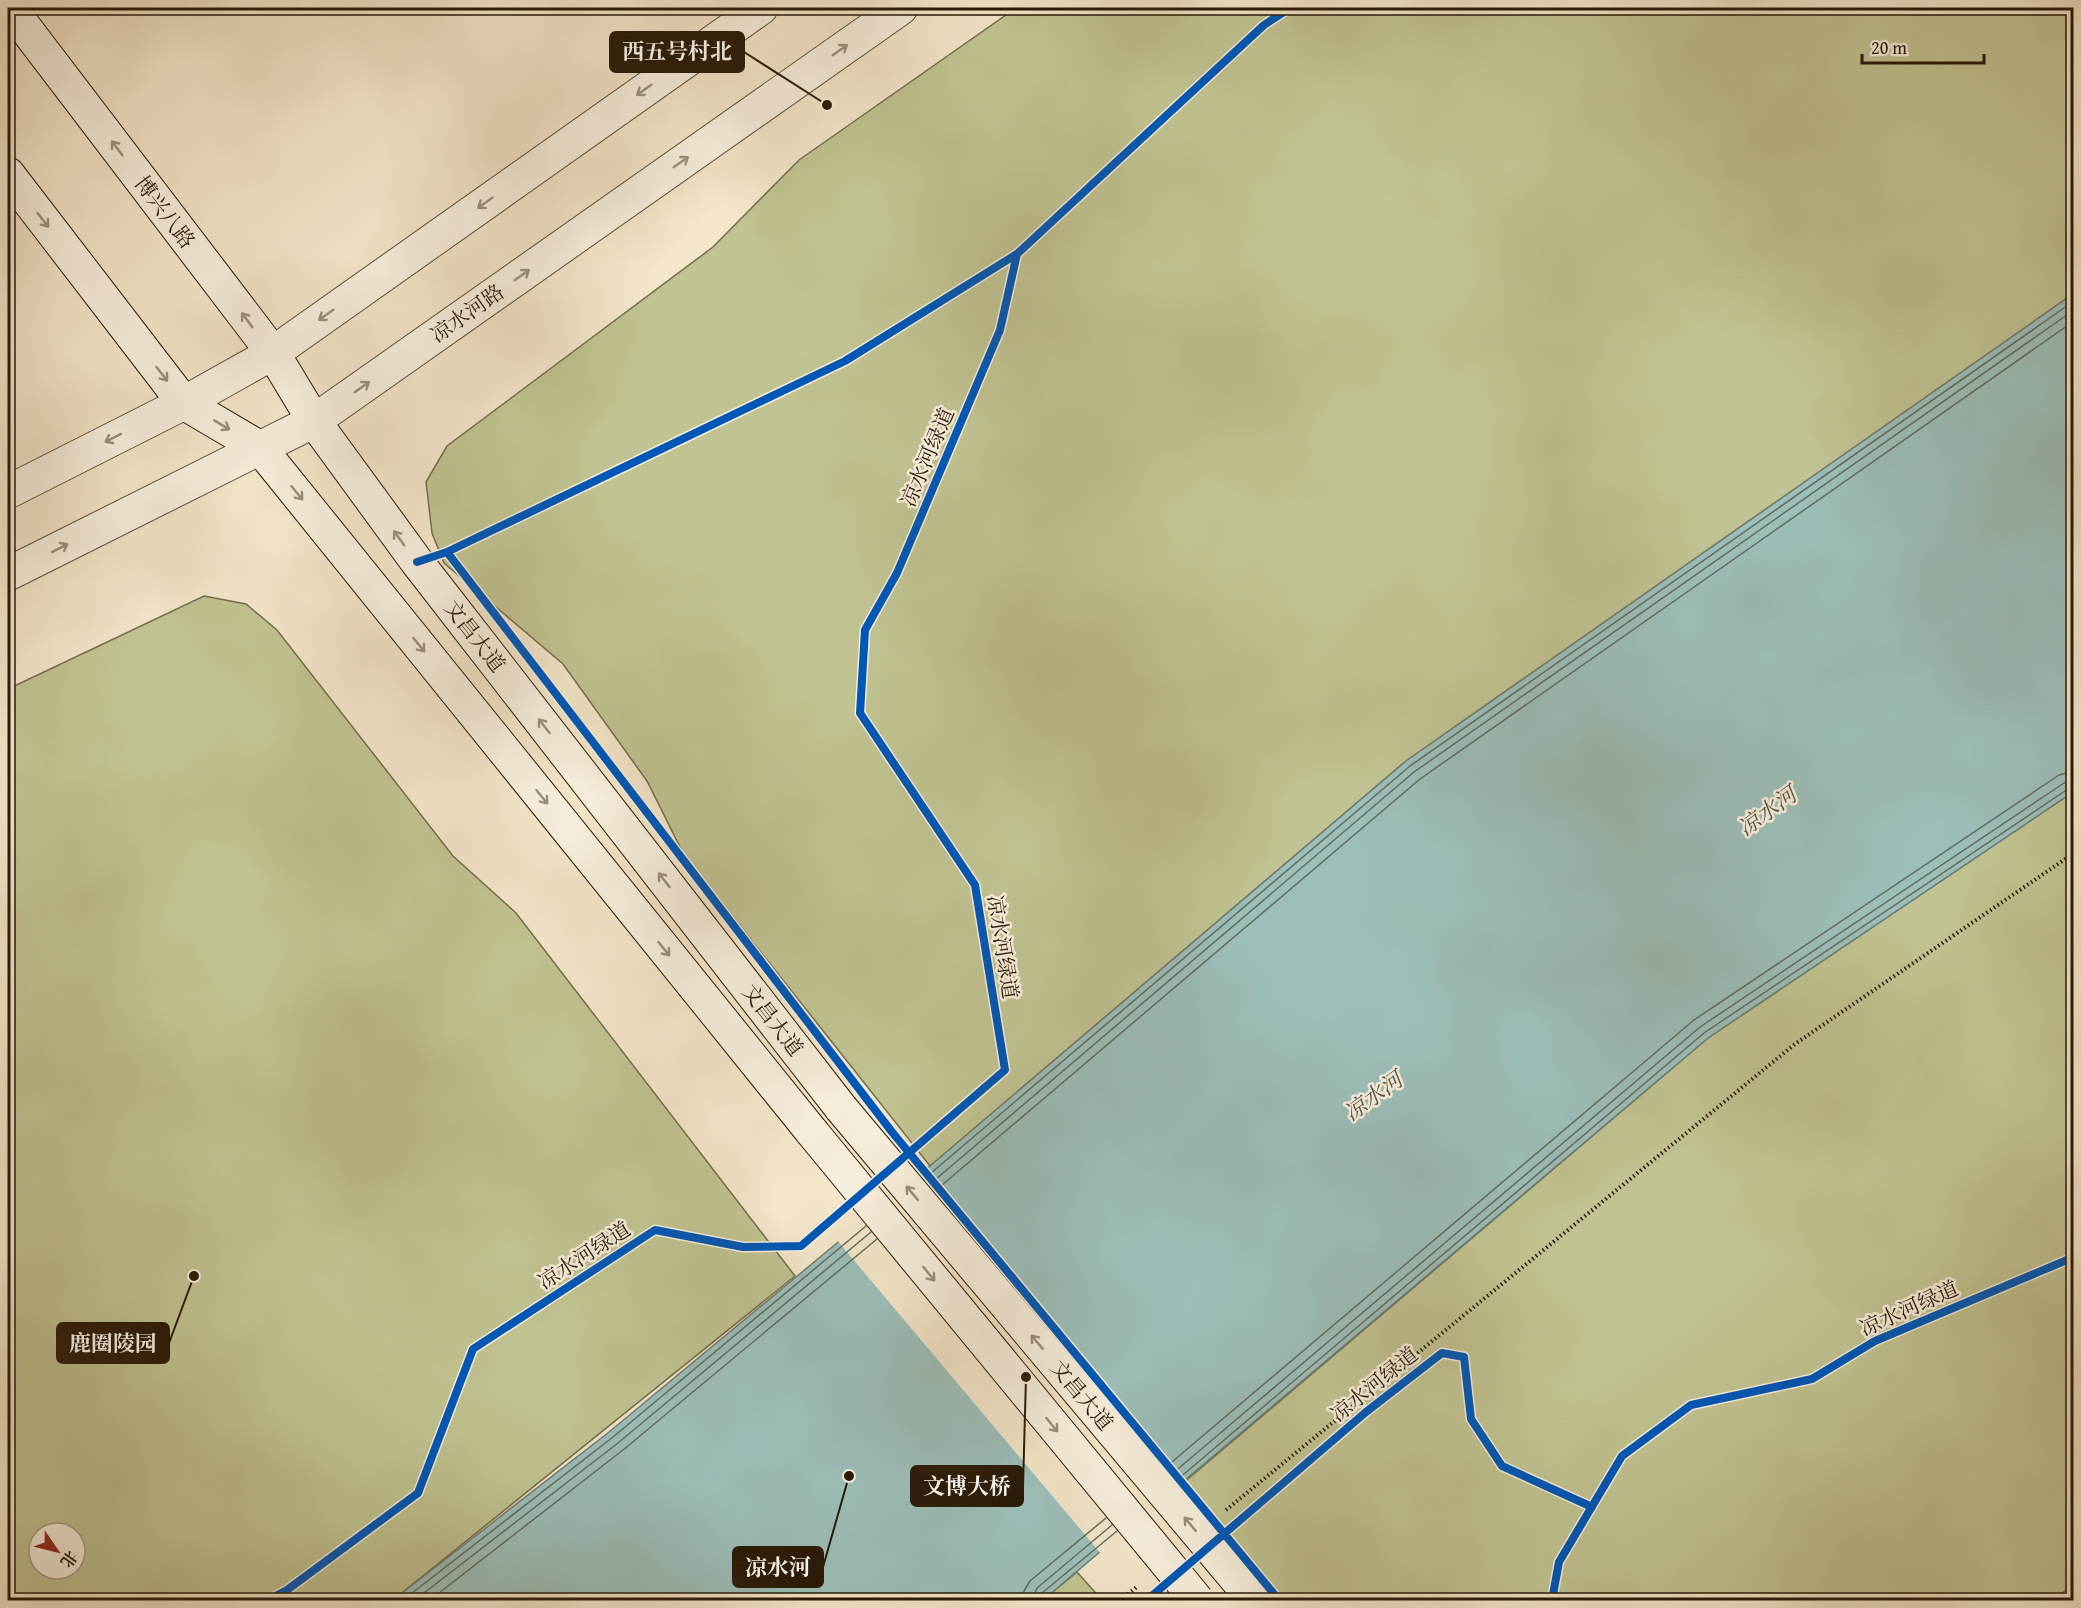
<svg xmlns="http://www.w3.org/2000/svg" width="2081" height="1608" font-family="'Gentium Book Plus','Noto Serif SC',serif">
<style>
.green{fill:#c1c392;stroke:#746e4d;stroke-width:1.5;fill-rule:evenodd}
.water{fill:#9cbfba;stroke:#6d7d73;stroke-width:1.5}
.pier{fill:#f3e6ca}
.lines{fill:none;stroke-linecap:round;stroke-linejoin:round}
.shore{stroke:#626c61;stroke-width:1.5}
.tertiary-casing{stroke:#5a4d38;stroke-width:35}
.secondary-casing{stroke:#271a08;stroke-width:35}
.path{stroke:#271a08;stroke-width:4;stroke-dasharray:1.5 3;stroke-linecap:butt}
.tertiary{stroke:#f7efdd;stroke-width:33}
.secondary{stroke:#f7efdd;stroke-width:33}
.secondary-bridge-casing{stroke:#271a08;stroke-width:35;stroke-linecap:butt}
.secondary-bridge{stroke:#f7efdd;stroke-width:33}
.cycleway-casing{stroke:#f7efdd;stroke-width:11}
.cycleway{stroke:#0057b8;stroke-width:8}
.oneway{stroke:#998f7d}
.labels{text-anchor:middle;dominant-baseline:central;stroke-width:5;stroke-linejoin:round;paint-order:stroke}
.street-label{font-size:21px;fill:#271a08;stroke:#f7efdd}
.water-label{font-size:22px;font-style:italic;fill:#505446;stroke:#f7efdd}
.leader{fill:none;stroke:#271a08;stroke-width:2}
.callout-dot{fill:#271a08;stroke:#f7efdd;stroke-width:2}
.callout{fill:#271a08;stroke:#271a08;stroke-width:2}
.callout-label{font-size:22px;text-anchor:middle;font-weight:bold;fill:#fff}
</style>
<rect width="100%" height="100%" fill="#f3e6ca"/>
<filter id="stains"><feTurbulence type="fractalNoise" baseFrequency=".00333" numOctaves="4"/><feColorMatrix values="0 0 0 0 .2 0 0 0 0 .09 0 0 0 0 .02 0 0 0 .5 -.17"/></filter>
<radialGradient id="worn" r=".72"><stop offset=".6" stop-color="#630" stop-opacity="0"/><stop offset="1" stop-color="#630" stop-opacity=".3"/></radialGradient>
<!-- green -->
<path class="green" d="M1016,8H2073V294L1406,761L930,1166L684,855L647,781L563,664L444,563L432,533L426,482L447,446L713,247L799,160Z
M204,596L246,604L277,630L453,856L516,913L795,1276L393,1600H8V689ZM39,1533H75V1569H39Z
M2073,792V1585L2052,1600H1268L1175,1490L1708,1038Z
M1077,1572L1102,1600H1043Z"/>
<!-- water -->
<path class="water" d="M2073,294V792L1708,1038L1043,1600H393L609,1432L930,1166L1406,761Z"/>
<!-- pier -->
<path class="pier" d="M923,1168L1188,1482L1102,1555L836,1239Z"/>
<g class="lines">
<!-- shore -->
<path class="shore" d="M924,1179L1410,766L2074,301
M929,1185L1414,772L2074,310
M935,1191L1420,779L2074,321
M1166,1467L1694,1020L2059,775L2074,771
M1172,1474L1700,1027L2064,783L2074,780
M1177,1480L1704,1033L2068,789L2074,788
M403,1600L613,1437L866,1226
M415,1600L618,1443L871,1232
M430,1600L623,1450L877,1239
M1023,1600L1024,1591L1030,1581L1106,1518
M1032,1600L1037,1588L1112,1525
M1040,1600L1042,1593L1117,1531"/>
<!-- tertiary casing -->
<g class="tertiary-casing">
<path id="tertiary" d="M8,492L184,403L273,353L761,8
M8,574L314,421L901,8"/>
</g>
<!-- secondary casing -->
<g class="secondary-casing">
<path id="secondary" d="M10,8L273,353L314,421L417,562L841,1108
M8,174L184,403L260,448L812,1132"/>
</g>
<!-- path -->
<path class="path" d="M1226,1510L1795,1044L2074,853
M1121,1600L1138,1586"/>
<!-- tertiary -->
<use href="#tertiary" class="tertiary"/>
<!-- secondary -->
<use href="#secondary" class="secondary"/>
<!-- secondary-bridge casing -->
<g class="secondary-bridge-casing">
<path id="secondary-bridge" d="M841,1108L1254,1600
M812,1132L1197,1600"/>
</g>
<!-- secondary-bridge -->
<use href="#secondary-bridge" class="secondary-bridge"/>
<!-- cycleway casing -->
<g class="cycleway-casing">
<path id="cycleway" d="M447,552L892,1132L1279,1600
M417,562L447,552L845,361L1017,254
M268,1600L287,1590L418,1493L473,1349L655,1230L743,1247L801,1246L1005,1070L975,885L860,713L865,630L897,573L1000,330L1017,254L1264,25L1290,8
M1147,1600L1366,1412L1442,1353L1464,1357L1471,1419L1502,1466L1592,1507
M1552,1600L1559,1562L1622,1456L1691,1405L1812,1379L1875,1341L2074,1257"/>
</g>
<!-- cycleway -->
<use href="#cycleway" class="cycleway"/>
</g>
<!-- one-way arrows -->
<defs><path id="oneway-shaft" d="M-6 0H5M1.5-3L5.5 0L1.5 3" fill="none" stroke-width="1.6" stroke-linecap="round" stroke-linejoin="round" transform="scale(1.5)"/></defs>
<g class="oneway">
<use href="#oneway-shaft" transform="translate(840 50) rotate(-35)"/>
<use href="#oneway-shaft" transform="translate(644 90) rotate(145)"/>
<use href="#oneway-shaft" transform="translate(117 148) rotate(-127)"/>
<use href="#oneway-shaft" transform="translate(681 162) rotate(-35)"/>
<use href="#oneway-shaft" transform="translate(485 203) rotate(145)"/>
<use href="#oneway-shaft" transform="translate(43 220) rotate(52)"/>
<use href="#oneway-shaft" transform="translate(522 275) rotate(-35)"/>
<use href="#oneway-shaft" transform="translate(326 315) rotate(145)"/>
<use href="#oneway-shaft" transform="translate(247 320) rotate(-127)"/>
<use href="#oneway-shaft" transform="translate(162 374) rotate(52)"/>
<use href="#oneway-shaft" transform="translate(362 387) rotate(-35)"/>
<use href="#oneway-shaft" transform="translate(222 425) rotate(31)"/>
<use href="#oneway-shaft" transform="translate(113 438) rotate(153)"/>
<use href="#oneway-shaft" transform="translate(297 493) rotate(51)"/>
<use href="#oneway-shaft" transform="translate(399 538) rotate(-126)"/>
<use href="#oneway-shaft" transform="translate(60 548) rotate(-27)"/>
<use href="#oneway-shaft" transform="translate(419 645) rotate(51)"/>
<use href="#oneway-shaft" transform="translate(544 726) rotate(-128)"/>
<use href="#oneway-shaft" transform="translate(542 797) rotate(51)"/>
<use href="#oneway-shaft" transform="translate(664 880) rotate(-128)"/>
<use href="#oneway-shaft" transform="translate(664 949) rotate(51)"/>
<use href="#oneway-shaft" transform="translate(912 1193) rotate(-130)"/>
<use href="#oneway-shaft" transform="translate(929 1274) rotate(51)"/>
<use href="#oneway-shaft" transform="translate(1037 1342) rotate(-130)"/>
<use href="#oneway-shaft" transform="translate(1052 1425) rotate(51)"/>
<use href="#oneway-shaft" transform="translate(1190 1524) rotate(-130)"/>
</g>
<g class="labels">
<!-- street labels -->
<g class="street-label">
<text transform="translate(165 212) rotate(53)">博兴八路</text>
<text transform="translate(467 313) rotate(-35)">凉水河路</text>
<text transform="translate(927 457) rotate(-67)">凉水河绿道</text>
<text transform="translate(475 636) rotate(52)">文昌大道</text>
<text transform="translate(1003 947) rotate(81)">凉水河绿道</text>
<text transform="translate(773 1020) rotate(52)">文昌大道</text>
<text transform="translate(584 1255) rotate(-33)">凉水河绿道</text>
<text transform="translate(1909 1308) rotate(-24)">凉水河绿道</text>
<text transform="translate(1374 1384) rotate(-39)">凉水河绿道</text>
<text transform="translate(1082 1395) rotate(50)">文昌大道</text>
</g>
<!-- water labels -->
<g class="water-label">
<text transform="translate(1767 811) rotate(-36)">凉水河</text>
<text transform="translate(1373 1096) rotate(-36)">凉水河</text>
</g>
</g>
<!-- callouts -->
<path class="leader" d="M827 105L744 52M194 1276L169 1343M1026 1377L1023 1486M849 1476L823 1567"/>
<g class="callout-dot">
<circle cx="827" cy="105" r="6"/>
<circle cx="194" cy="1276" r="6"/>
<circle cx="1026" cy="1377" r="6"/>
<circle cx="849" cy="1476" r="6"/>
</g>
<g class="callout">
<rect x="610" y="32" width="134" height="40" rx="6"/>
<rect x="57" y="1323" width="112" height="40" rx="6"/>
<rect x="911" y="1466" width="112" height="40" rx="6"/>
<rect x="733" y="1547" width="90" height="40" rx="6"/>
</g>
<g class="callout-label">
<text x="677" y="59">西五号村北</text>
<text x="113" y="1351">鹿圈陵园</text>
<text x="967" y="1494">文博大桥</text>
<text x="778" y="1575">凉水河</text>
</g>
<!-- margin -->
<rect width="2081" height="1608" fill="none" stroke="#f3e6ca" stroke-width="30"/>
<rect x="9" y="9" width="2063" height="1590" fill="none" stroke="#271a08" stroke-width="3"/>
<rect x="15" y="15" width="2051" height="1578" fill="none" stroke="#271a08" stroke-width="1.5"/>
<!-- north arrow -->
<g transform="translate(57 1551) rotate(125)"><circle r="28" fill="#f7efdd" stroke="#a49a88" stroke-width="1.5"/>
<path d="M0-4.5L10 22L0 15L-10 22Z" fill="#8f2418"/>
<text y="-9" font-size="16" font-weight="bold" text-anchor="middle" fill="#271a08">北</text>
</g>
<!-- scale -->
<path d="M1862 54v9h122v-9" fill="none" stroke="#271a08" stroke-width="3"/>
<text x="1871" y="54" font-size="18" fill="#271a08" stroke="#f7efdd" stroke-width="4.5" paint-order="stroke">20 m</text>
<rect width="100%" height="100%" filter="url(#stains)"/>
<rect width="100%" height="100%" fill="url(#worn)"/>
</svg>
